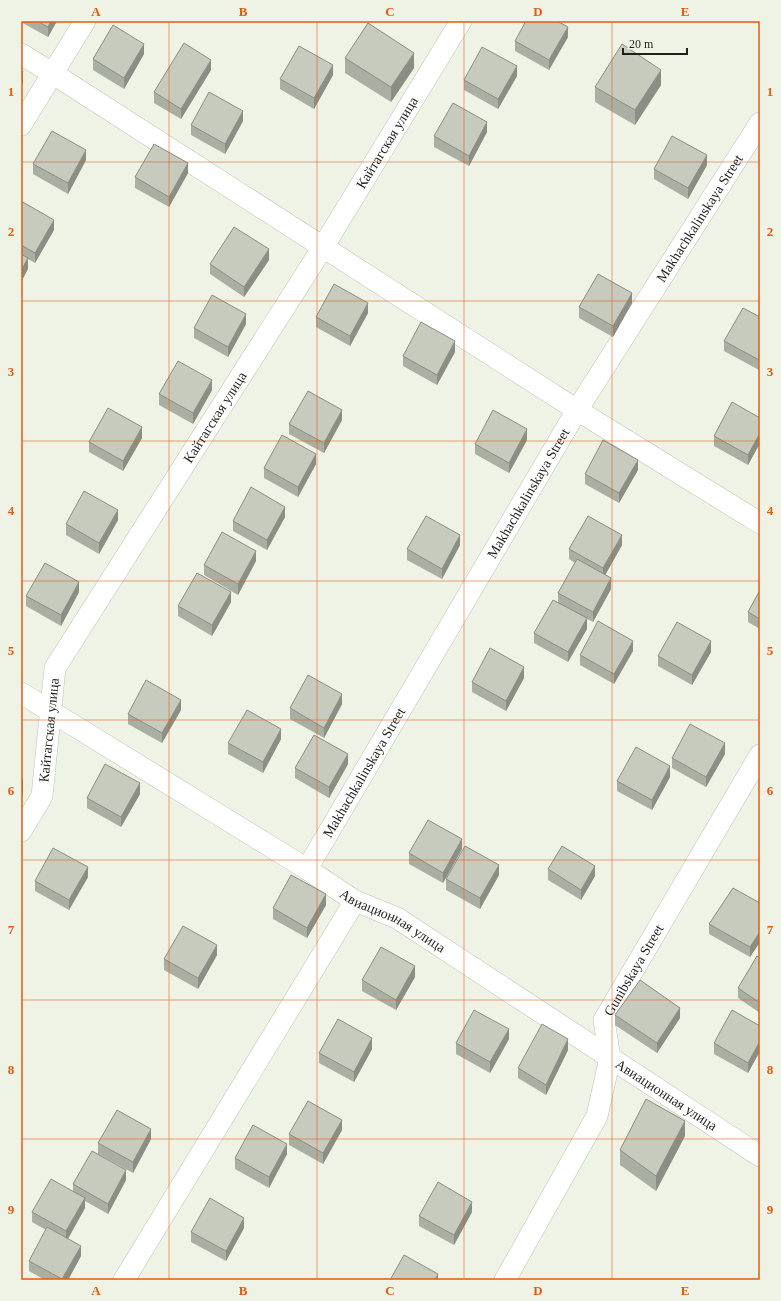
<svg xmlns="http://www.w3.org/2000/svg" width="781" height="1301" font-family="'Times New Roman',serif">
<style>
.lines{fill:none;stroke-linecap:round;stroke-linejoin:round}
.minor-casing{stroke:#bec2b5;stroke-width:22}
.minor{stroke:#fff;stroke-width:21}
.wall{fill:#aaafa3}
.shaded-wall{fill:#8b8e84}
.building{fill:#c6cbbd;stroke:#8b8e84}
.grid{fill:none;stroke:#e8590c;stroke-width:1;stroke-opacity:0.55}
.labels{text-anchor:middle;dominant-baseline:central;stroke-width:3;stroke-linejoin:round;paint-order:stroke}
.street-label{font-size:14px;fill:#1f201b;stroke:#eef3e5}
.neatline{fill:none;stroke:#e8590c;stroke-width:1.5}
.grid-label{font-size:13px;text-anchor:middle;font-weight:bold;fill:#e8590c}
</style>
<rect width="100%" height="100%" fill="#eef3e5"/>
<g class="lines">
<!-- minor casing -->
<g class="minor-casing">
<g id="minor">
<path d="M21,54L52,73L577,410L760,523"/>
<path d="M21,125L85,21"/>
<path id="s1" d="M21,693L307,869L355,901L397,918L760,1156"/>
<path id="s2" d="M21,831L42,796L55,668L323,247L461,21"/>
<path id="s3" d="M307,869L577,410L760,123"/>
<path d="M124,1280L355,901"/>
<path id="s4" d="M505,1280L597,1116L610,1058L604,1020L760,755"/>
</g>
</g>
<!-- minor -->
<use href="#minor" class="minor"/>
</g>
<!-- wall -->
<path class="wall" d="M21,21H57L48,37L21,22Z
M568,37L549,70L515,51V41Z
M144,54L124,89L93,70V59Z
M345,58L414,68L391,102L345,73Z
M211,70L181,119L154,103V92Z
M333,75L314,109L280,89V79Z
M517,76L498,109L464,90V80Z
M661,85L635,125L595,102V87Z
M243,121L225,154L191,135V125Z
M487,132L469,166L434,147V136Z
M86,160L68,194L33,174V164Z
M707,165L688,199L654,179V169Z
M188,173L169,207L135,188V177Z
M21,201L54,230L35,263L28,259V269L21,282Z
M269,260L244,297L210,274V264Z
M632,303L613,337L579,318V307Z
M368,313L350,346L316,327V317Z
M760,317L759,370L724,351V341Z
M246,324L228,357L194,338V328Z
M455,352L437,385L403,366V356Z
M212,390L193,424L159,405V394Z
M760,418V443L748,465L714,446V436Z
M342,420L324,453L289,434V424Z
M142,438L123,471L89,452V442Z
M527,440L509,473L475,454V444Z
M316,464L298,497L264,478V468Z
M638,470L619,503L585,484V474Z
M285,517L267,550L233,531V521Z
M118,520L99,554L66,535V524Z
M460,545L442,579L407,560V549Z
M622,545L605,575L611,589L593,622L587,619V629L568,662L534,643V633L558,603V593L575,563L569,559V549Z
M256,561L238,595L204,575V565Z
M760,590V629L748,622V612Z
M79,592L61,626L26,606V596Z
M231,602L212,636L178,616V606Z
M633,651L614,684L580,665V655Z
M711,652L692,685L658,666V656Z
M524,678L506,711L472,692V682Z
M342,704L324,738L290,719V708Z
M181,710L162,743L128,724V714Z
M281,739L263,773L228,754V743Z
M725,754L706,787L672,768V758Z
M348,764L329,798L295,778V768Z
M670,777L652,810L617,791V781Z
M140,794L121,827L87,808V798Z
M462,849L443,883L409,864V853Z
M548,869L595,876L581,900L548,880Z
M499,875L480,909L446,890V879Z
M88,877L69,910L35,891V881Z
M760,903V942L750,957L709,934V924Z
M326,905L307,938L273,919V908Z
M217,955L198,989L164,970V959Z
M760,958V1013L738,998V988Z
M415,977L396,1010L362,991V980Z
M615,1015L680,1018L657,1053L615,1025Z
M760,1026V1051L748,1073L714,1054V1043Z
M509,1039L490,1073L456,1054V1043Z
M372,1049L354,1082L319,1063V1053Z
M568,1050L546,1095L518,1078V1068Z
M342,1130L323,1164L289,1145V1134Z
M685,1136L656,1191L620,1165V1150Z
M151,1139L133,1173L98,1154V1143Z
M287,1154L269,1188L235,1169V1158Z
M126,1180L108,1214L85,1201V1208L68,1239L81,1256L68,1280H45L29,1271V1261L46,1230L32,1222V1212L73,1192V1184Z
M472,1212L454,1245L419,1226V1216Z
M244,1228L226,1261L191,1242V1232Z"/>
<!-- shaded-wall -->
<path class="shaded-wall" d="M51,21H57L48,37V27Z
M568,27V37L549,70V60Z
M144,44V54L124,89V78Z
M414,53V68L391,102V87Z
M211,60V70L181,119V109Z
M333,65V75L314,109V98Z
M517,66V76L498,109V99Z
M661,70V85L635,125V110Z
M23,71V82L21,86V75Z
M243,111V121L225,154V144Z
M487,122V132L469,166V156Z
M86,150V160L68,194V183Z
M707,155V165L688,199V188Z
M188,163V173L169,207V197Z
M54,220V230L35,263V253Z
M269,249V260L244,297V287Z
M28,258V269L21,282V271Z
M632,293V303L613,337V326Z
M368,303V313L350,346V336Z
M246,314V324L228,357V347Z
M455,341V352L437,385V375Z
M760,358V368L759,370V360Z
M212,380V390L193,424V413Z
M342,410V420L324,453V443Z
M142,427V438L123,471V461Z
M527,429V440L509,473V463Z
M760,433V443L748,465V455Z
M316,454V464L298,497V487Z
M638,460V470L619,503V493Z
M285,507V517L267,550V540Z
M118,510V520L99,554V543Z
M460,535V545L442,579V569Z
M622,535V545L603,579V568Z
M256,551V561L238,595V584Z
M611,578V589L593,622V612Z
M79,582V592L61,626V615Z
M231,592V602L212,636V625Z
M587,618V629L568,662V652Z
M633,641V651L614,684V674Z
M711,641V652L692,685V675Z
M524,667V678L506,711V701Z
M342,694V704L324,738V728Z
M181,700V710L162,743V733Z
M281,729V739L263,773V762Z
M725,743V754L706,787V777Z
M348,754V764L329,798V787Z
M670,766V777L652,810V800Z
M23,778V793L21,797V782Z
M140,783V794L121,827V817Z
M462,839V849L443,883V873Z
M499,865V875L480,909V898Z
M595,866V876L581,900V890Z
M88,867V877L69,910V900Z
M326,894V905L307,938V928Z
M760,932V942L750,957V947Z
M217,945V955L198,989V978Z
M415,966V977L396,1010V1000Z
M680,1008V1018L657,1053V1043Z
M509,1029V1039L490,1073V1062Z
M372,1038V1049L354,1082V1072Z
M568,1039V1050L546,1095V1085Z
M760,1041V1051L748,1073V1063Z
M342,1120V1130L323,1164V1153Z
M685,1121V1136L656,1191V1176Z
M151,1129V1139L133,1173V1162Z
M287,1144V1154L269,1188V1177Z
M126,1170V1180L108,1214V1204Z
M85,1198V1208L66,1242V1231Z
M472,1202V1212L454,1245V1235Z
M244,1218V1228L226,1261V1251Z
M81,1246V1256L68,1280H62Z
M438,1274V1280H435Z"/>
<!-- building -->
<path class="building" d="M37,21H51L48,27Z
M526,21H557L568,27L549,60L515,41Z
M368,23L414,53L391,87L345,58Z
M113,25L144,44L124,78L93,59Z
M184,43L211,60L181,109L154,92Z
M622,44L661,70L635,110L595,87Z
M299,46L333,65L314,98L280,79Z
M482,47L517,66L498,99L464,80Z
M21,70L23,71L21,75Z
M209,92L243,111L225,144L191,125Z
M453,103L487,122L469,156L434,136Z
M52,131L86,150L68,183L33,164Z
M672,136L707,155L688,188L654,169Z
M154,144L188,163L169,197L135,177Z
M21,201L54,220L35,253L21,245Z
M234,227L269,249L244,287L210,264Z
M21,254L28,258L21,271Z
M598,274L632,293L613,326L579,307Z
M334,284L368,303L350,336L316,317Z
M212,295L246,314L228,347L194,328Z
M743,308L760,317V358L759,360L724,341Z
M421,322L455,341L437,375L403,356Z
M178,361L212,380L193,413L159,394Z
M308,391L342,410L324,443L289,424Z
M732,402L760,418V433L748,455L714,436Z
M108,408L142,427L123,461L89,442Z
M493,410L527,429L509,463L475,444Z
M282,435L316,454L298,487L264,468Z
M603,440L638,460L619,493L585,474Z
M251,487L285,507L267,540L233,521Z
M84,491L118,510L99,543L66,524Z
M426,516L460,535L442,569L407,549Z
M588,516L622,535L603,568L569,549Z
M222,532L256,551L238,584L204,565Z
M577,559L611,578L593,612L558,593Z
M45,563L79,582L61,615L26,596Z
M197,573L231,592L212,625L178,606Z
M760,590V619L748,612Z
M553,600L587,618L568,652L534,633Z
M598,621L633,641L614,674L580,655Z
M677,622L711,641L692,675L658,656Z
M490,648L524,667L506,701L472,682Z
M308,675L342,694L324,728L290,708Z
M146,680L181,700L162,733L128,714Z
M247,710L281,729L263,762L228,743Z
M690,724L725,743L706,777L672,758Z
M314,735L348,754L329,787L295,768Z
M636,747L670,766L652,800L617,781Z
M105,764L140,783L121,817L87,798Z
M428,820L462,839L443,873L409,853Z
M465,846L499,865L480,898L446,879Z
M562,846L595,866L581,890L548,869Z
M53,848L88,867L69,900L35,881Z
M291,875L326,894L307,928L273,908Z
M733,888L760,903V932L750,947L709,924Z
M183,926L217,945L198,978L164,959Z
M381,947L415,966L396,1000L362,980Z
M757,956L760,958V1003L738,988Z
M640,980L680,1008L657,1043L615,1015Z
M474,1010L509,1029L490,1062L456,1043Z
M732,1010L760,1026V1041L748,1063L714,1043Z
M338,1019L372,1038L354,1072L319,1053Z
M542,1024L568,1039L546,1085L518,1068Z
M646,1099L685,1121L656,1176L620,1150Z
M308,1101L342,1120L323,1153L289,1134Z
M117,1110L151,1129L133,1162L98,1143Z
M253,1125L287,1144L269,1177L235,1158Z
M92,1151L126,1170L108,1204L73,1184Z
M51,1179L85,1198L66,1231L32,1212Z
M438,1182L472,1202L454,1235L419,1216Z
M210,1198L244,1218L226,1251L191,1232Z
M47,1227L81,1246L62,1279L29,1261Z
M404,1255L438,1274L435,1280H390Z"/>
<!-- grid -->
<path class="grid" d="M169,21V1280M317,21V1280M464,21V1280M612,21V1280M21,162H760M21,301H760M21,441H760M21,581H760M21,720H760M21,860H760M21,1000H760M21,1139H760"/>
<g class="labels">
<!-- street labels -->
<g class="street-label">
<text stroke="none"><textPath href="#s2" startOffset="791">Кайтагская улица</textPath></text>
<text stroke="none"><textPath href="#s3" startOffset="760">Makhachkalinskaya Street</textPath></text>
<text stroke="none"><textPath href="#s2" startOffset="467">Кайтагская улица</textPath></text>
<text stroke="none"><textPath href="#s3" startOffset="436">Makhachkalinskaya Street</textPath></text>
<text stroke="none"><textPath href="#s2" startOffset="107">Кайтагская улица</textPath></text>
<text stroke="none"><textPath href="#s3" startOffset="112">Makhachkalinskaya Street</textPath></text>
<text stroke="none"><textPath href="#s1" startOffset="436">Авиационная улица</textPath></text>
<text stroke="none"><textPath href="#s4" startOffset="344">Gunibskaya Street</textPath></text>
<text stroke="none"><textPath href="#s1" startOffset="761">Авиационная улица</textPath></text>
</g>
</g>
<!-- border -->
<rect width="781" height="1301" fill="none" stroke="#eef3e5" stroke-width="44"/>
<!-- scale -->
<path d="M623 48v6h64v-6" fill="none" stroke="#1f201b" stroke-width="2"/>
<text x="629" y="48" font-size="12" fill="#1f201b" stroke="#eef3e5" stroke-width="3" paint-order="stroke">20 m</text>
<rect x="22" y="22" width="737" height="1257" class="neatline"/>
<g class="grid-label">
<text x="96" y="16">A</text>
<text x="243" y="16">B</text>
<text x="390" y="16">C</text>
<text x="538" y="16">D</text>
<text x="685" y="16">E</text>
<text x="11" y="96">1</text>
<text x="770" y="96">1</text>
<text x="11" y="236">2</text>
<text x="770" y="236">2</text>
<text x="11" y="376">3</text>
<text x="770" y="376">3</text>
<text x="11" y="515">4</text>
<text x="770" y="515">4</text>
<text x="11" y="655">5</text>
<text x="770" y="655">5</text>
<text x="11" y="795">6</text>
<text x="770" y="795">6</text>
<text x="11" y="934">7</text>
<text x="770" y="934">7</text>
<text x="11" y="1074">8</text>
<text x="770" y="1074">8</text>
<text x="11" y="1214">9</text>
<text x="770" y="1214">9</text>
<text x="96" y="1295">A</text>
<text x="243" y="1295">B</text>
<text x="390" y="1295">C</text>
<text x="538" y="1295">D</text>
<text x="685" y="1295">E</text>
</g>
</svg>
